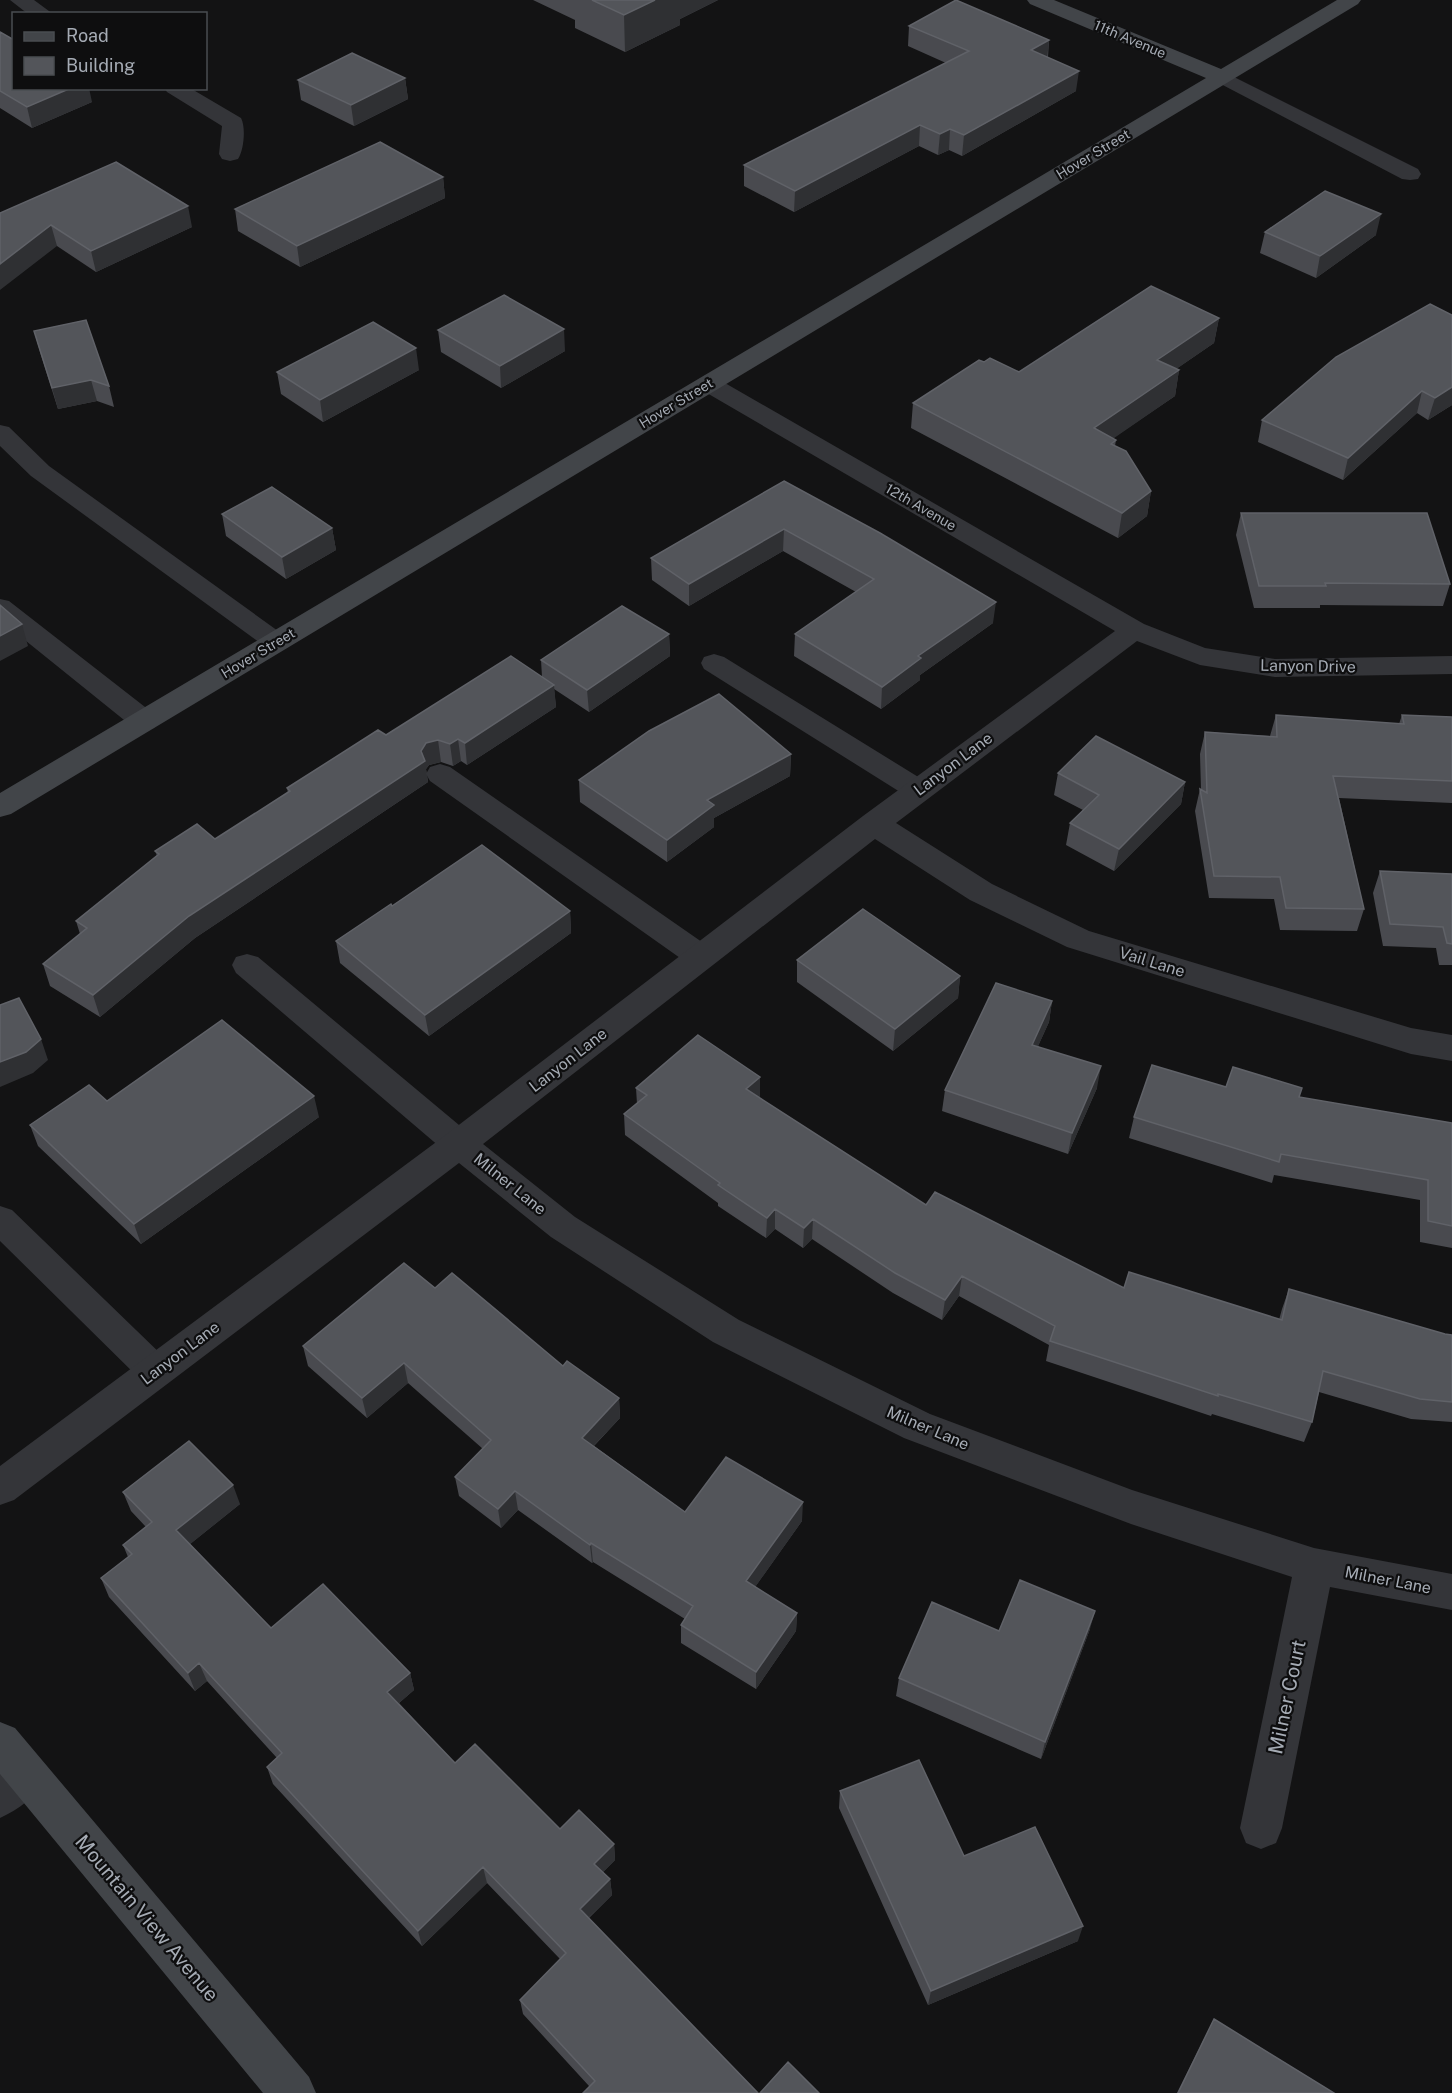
<svg xmlns="http://www.w3.org/2000/svg" width="1452" height="2093" font-family="'Public Sans',sans-serif">
<style>
.lines{fill:none;stroke-linecap:round;stroke-linejoin:round}
.lane{fill:#343539;fill-rule:evenodd}
.street{fill:#343539;fill-rule:evenodd}
.secondary{fill:#424549;fill-rule:evenodd}
.wall{fill:#494a4f}
.shaded-wall{fill:#2f3033}
.building{fill:#53555a;stroke:#606268;stroke-width:1.5}
.labels{text-anchor:middle;dominant-baseline:central;stroke-width:4.5;stroke-linejoin:round;paint-order:stroke}
.far-street-label{font-size:14px;fill:#a5abb4;stroke:#0e0e0f}
.street-label{font-size:16px;fill:#a5abb4;stroke:#0e0e0f}
.near-street-label{font-size:20px;fill:#a5abb4;stroke:#0e0e0f}
</style>
<rect width="100%" height="100%" fill="#131314"/>
<g class="lines">
<!-- lane -->
<path class="lane" d="M1222,71L1418,169L1421,174L1418,179L1410,180L1402,179L1215,81L1212,77L1215,73Z
M0,425L9,427L49,466L285,636L289,642L285,648L276,651L267,648L31,476L0,446Z
M0,599L9,601L154,714L158,721L154,728L144,730L134,728L0,620Z
M714,654L724,657L928,783L932,790L928,797L918,800L908,797L704,669L701,663L704,657Z
M440,764L450,767L712,949L716,957L712,965L701,968L690,965L430,781L426,774L430,767Z
M247,954L258,957L471,1135L475,1144L471,1153L459,1157L447,1153L236,973L232,965L236,957Z
M0,1206L12,1210L167,1360L173,1371L167,1382L155,1386L143,1382L0,1241Z
M27,1755L41,1761L47,1775C38,1795 20,1809 0,1818V1772L13,1761Z"/>
<!-- street -->
<path class="street" d="M10,0H34L53,14H28Z
M164,88H190L241,118C246,127 244,150 238,159L230,161L222,159L219,154L222,126L167,92Z
M709,377L718,379L1144,624L1205,648L1275,659L1452,656V674L1275,677L1200,665L1137,641L896,823L992,884L1089,931L1411,1028L1452,1035V1061L1411,1054L1067,947L970,900L875,839L483,1144L575,1217L739,1320L930,1414L1132,1490L1314,1548L1452,1574V1610L1330,1587L1282,1828L1276,1843L1261,1849L1246,1843L1240,1828L1292,1577L1131,1524L904,1438L713,1342L551,1237L459,1163L14,1500L0,1505V1466L447,1134L863,816L1115,631L700,389L697,384L700,379Z"/>
<!-- secondary -->
<path class="secondary" d="M1027,0H1054L1221,69L1337,0H1361L1358,4L11,814L0,817V793L1206,78L1030,4Z
M0,1722L15,1728L309,2077L316,2093H263L0,1774Z"/>
</g>
<!-- wall -->
<path class="wall" d="M533,0H718L680,19V25L625,52L575,28V20Z
M909,26L1049,40L1048,57L1076,91L962,156L949,150L938,155L919,146L794,212L744,186V165L946,63L908,46Z
M0,32L92,102L32,128L0,108Z
M405,78L408,99L354,126L301,100L298,80Z
M443,177L445,198L300,267L238,231L235,209Z
M0,213L192,227L96,272L57,246Z
M1265,232L1376,235L1316,278L1260,253Z
M1452,315V405L1428,420L1417,413L1343,480L1258,442L1262,420Z
M1219,318L1214,343L1176,369L1179,370L1175,396L1113,438L1116,440L1115,446L1151,491L1147,516L1118,538L911,428L913,403L984,362L1019,372Z
M438,330L565,351L501,388L441,352Z
M34,331L109,386L114,407L97,401L58,409L40,352Z
M419,370L323,422L281,394L277,372Z
M784,481L993,623L920,675V680L881,709L794,656L795,634L856,592L783,551L689,606L652,580L651,558Z
M1241,513L1450,584L1443,606L1320,605V608H1254L1236,535Z
M222,514L332,528L336,550L286,579L226,536Z
M669,634L670,656L589,712L554,689L556,707L467,765L461,761L453,766L441,762L429,765L426,769L428,782L195,938L100,1017L50,986L43,964L80,934L76,921L157,856L155,851L215,839L288,793L287,788L386,735L542,677L541,660Z
M1276,715L1399,724L1402,715L1452,717V803L1339,798L1364,909L1357,931L1280,930L1274,899L1209,898L1195,811L1200,789L1201,790L1200,754L1205,732L1270,736Z
M791,754L790,776L714,818V827L667,862L580,802L579,780Z
M1058,773L1185,782L1181,804L1114,871L1066,845L1070,823L1083,810L1054,795Z
M1380,871L1452,874V965H1439L1436,948L1383,946L1373,893Z
M392,906L570,911L571,933L429,1036L340,963L336,941Z
M797,960L960,976L958,998L893,1051L797,982Z
M1052,1001L1049,1022L1038,1046L1097,1088L1068,1154L942,1111L945,1090Z
M1226,1087L1299,1097L1452,1123V1248L1420,1242V1200L1274,1175L1272,1183L1129,1138L1134,1117Z
M636,1088L759,1098L926,1205L1124,1288L1279,1320L1282,1309L1289,1289L1445,1334L1452,1335V1422L1411,1419L1319,1392L1312,1422L1304,1442L1212,1414L1211,1416L1046,1361L1049,1345L959,1296L942,1320L893,1293L812,1239L803,1248L775,1229L766,1238L718,1206V1203L625,1135L624,1114L637,1104Z
M107,1101L319,1117L141,1244L38,1146L30,1125Z
M435,1288L563,1366L619,1398L620,1418L594,1446L685,1512L802,1521L755,1587L797,1613L796,1631L756,1689L681,1643V1625L685,1619L593,1562L592,1563L518,1510L501,1528L459,1496L455,1477L483,1449L408,1383L367,1418L308,1366L303,1346Z
M123,1492L240,1504L190,1544L271,1628L410,1673L414,1690L399,1703L455,1763L560,1829L614,1844L615,1860L603,1872L610,1879L612,1895L589,1918L758,2093L589,2086L523,2014L520,2000L560,1959L487,1883L422,1946L273,1784L267,1767L277,1758L207,1681L195,1691L109,1597L101,1578L128,1557L123,1545L146,1527L131,1511Z
M1090,1629L1041,1759L896,1696L899,1678L999,1631Z
M840,1791L964,1856L1078,1941L928,2005L839,1808Z
M1214,2019L1334,2093H1177Z"/>
<!-- shaded-wall -->
<path class="shaded-wall" d="M655,0H718L680,19V25L625,52L624,15Z
M1049,40L1047,60L1031,50Z
M1079,71L1076,91L962,156L964,135Z
M405,78L408,99L354,126L351,105Z
M71,88H89L92,102L32,128L27,107Z
M920,125L919,146L794,212L795,191Z
M950,129L949,150L938,155L940,134Z
M443,177L445,198L300,267L297,246Z
M188,206L192,227L96,272L91,251Z
M1381,214L1376,235L1316,278L1320,256Z
M51,225L57,246L0,290V264Z
M1219,318L1214,343L1153,385L1157,360Z
M564,329L565,351L501,388L500,366Z
M416,348L419,370L323,422L320,400Z
M1179,370L1175,396L1091,454L1094,428Z
M91,380L97,401L58,409L52,388Z
M1452,387V405L1428,420L1435,398Z
M1422,391L1417,413L1343,480L1348,458Z
M1151,491L1147,516L1118,538L1122,513Z
M332,528L336,550L286,579L282,557Z
M784,529L783,551L689,606V584Z
M996,602L993,623L920,675V680L881,709L882,687L918,656Z
M22,624L28,646L0,661V636Z
M669,634L670,656L589,712L587,690Z
M554,685L556,707L467,765L465,743Z
M458,739L461,761L453,766L450,744Z
M438,740L441,762L429,765L426,769L428,782L195,938L100,1017L93,995L189,916L421,751L426,743Z
M791,754L790,776L714,818V827L667,862V840L707,800Z
M1185,782L1181,804L1114,871L1119,849Z
M570,911L571,933L429,1036L425,1015Z
M960,976L958,998L893,1051L895,1029Z
M1052,1001L1049,1022L1029,1066L1032,1045Z
M41,1039L48,1060L33,1073L0,1087V1062Z
M1101,1066L1097,1088L1068,1154L1072,1133Z
M760,1077V1098L746,1089Z
M314,1096L319,1117L141,1244L134,1224Z
M775,1209V1229L766,1238L767,1218Z
M813,1219L812,1239L803,1248L804,1228Z
M962,1276L959,1296L942,1320L945,1300Z
M404,1363L408,1383L367,1418L362,1398Z
M619,1398L620,1418L583,1457L582,1438Z
M233,1485L240,1504L184,1549L176,1530Z
M515,1491L518,1510L501,1528L498,1509Z
M803,1502L802,1521L746,1600V1581Z
M591,1543L593,1562L592,1563L590,1545Z
M1095,1611L1090,1629L1041,1759L1045,1742Z
M797,1613L796,1631L756,1689V1672Z
M199,1663L207,1681L195,1691L188,1673Z
M410,1673L414,1690L392,1709L387,1692Z
M614,1844L615,1860L596,1879L594,1864Z
M483,1867L487,1883L422,1946L418,1931Z
M610,1879L612,1895L582,1924L580,1909Z
M1083,1926L1078,1941L928,2005L931,1991Z"/>
<!-- building -->
<path class="building" d="M592,0H655L624,15Z
M956,0L1049,40L1031,50L1079,71L964,135L950,129L940,134L920,125L795,191L744,165L969,51L909,26Z
M0,32L14,40V88H71L27,107L0,91Z
M352,53L405,78L351,105L298,80Z
M380,142L443,177L297,246L235,209Z
M116,162L188,206L91,251L51,225L0,264V213Z
M1325,191L1381,214L1320,256L1265,232Z
M1151,286L1219,318L1157,360L1179,370L1094,428L1116,440L1111,444L1126,451L1151,491L1122,513L913,403L979,360L984,362L990,358L1019,372Z
M504,295L564,329L500,366L438,330Z
M1430,304L1452,315V387L1435,398L1422,391L1348,458L1262,420L1336,357Z
M86,320L109,386L91,380L52,388L34,331Z
M373,322L416,348L320,400L277,372Z
M784,481L880,533L996,602L918,656L921,658L882,687L795,634L874,579L784,529L689,584L651,558Z
M272,487L332,528L282,557L222,514Z
M1241,513H1427L1450,584L1325,583L1326,586H1259Z
M0,605L22,624L0,636Z
M622,606L669,634L587,690L541,660Z
M511,656L554,685L465,743L458,739L450,744L438,740L426,743L421,751L425,761L189,916L93,995L43,964L87,928L76,921L159,854L155,851L197,824L215,839L290,791L287,788L378,730L386,735Z
M719,694L791,754L707,800L714,805L667,840L579,780L649,731Z
M1276,715L1404,724L1402,715L1452,717V781L1333,776L1364,909L1286,908L1280,877L1214,876L1200,789L1207,793L1205,732L1277,737Z
M1096,736L1185,782L1119,849L1070,823L1099,795L1058,773Z
M482,845L570,911L425,1015L336,941L391,904L392,906Z
M1380,871L1452,874V944L1447,943L1443,927L1390,924Z
M863,909L960,976L895,1029L797,960Z
M996,983L1052,1001L1032,1045L1101,1066L1072,1133L945,1090Z
M19,998L41,1039L26,1052L0,1062V1005Z
M222,1020L314,1096L134,1224L30,1125L89,1085L107,1101Z
M698,1035L760,1077L746,1089L926,1205L935,1192L1124,1288L1129,1272L1282,1320L1289,1289L1445,1334L1452,1335V1402L1420,1399L1323,1371L1312,1422L1218,1394V1396L1050,1341L1055,1326L962,1276L945,1300L895,1273L813,1219L804,1228L775,1209L767,1218L718,1185L720,1183L624,1114L647,1095L636,1088Z
M1152,1065L1226,1087L1233,1067L1302,1088L1299,1097L1452,1123V1226L1428,1221V1180L1281,1154L1279,1162L1134,1117Z
M404,1263L435,1288L452,1273L563,1366L567,1361L619,1398L582,1438L685,1512L726,1457L803,1502L746,1581L797,1613L756,1672L681,1625L693,1606L591,1543L590,1545L515,1491L498,1509L455,1477L491,1440L404,1363L362,1398L303,1346Z
M189,1441L233,1485L176,1530L271,1628L323,1584L410,1673L387,1692L455,1763L475,1744L560,1829L579,1810L614,1844L594,1864L610,1879L580,1909L758,2093H583L595,2081L520,2000L566,1953L483,1867L418,1931L267,1767L282,1753L199,1663L188,1673L101,1578L132,1554L123,1545L152,1522L123,1492Z
M1020,1580L1095,1611L1045,1742L899,1678L932,1602L999,1631Z
M919,1760L964,1856L1035,1827L1083,1926L931,1991L840,1791Z
M1214,2019L1334,2093H1178Z
M788,2062L819,2093H760Z"/>
<g class="labels">
<!-- far-street labels -->
<g class="far-street-label">
<text transform="translate(1130 39) rotate(23)">11th Avenue</text>
<text transform="translate(1093 154) rotate(-31)">Hover Street</text>
<text transform="translate(676 403) rotate(-31)">Hover Street</text>
<text transform="translate(921 507) rotate(30)">12th Avenue</text>
<text transform="translate(258 653) rotate(-31)">Hover Street</text>
</g>
<!-- street labels -->
<g class="street-label">
<text transform="translate(1308 666) rotate(1)">Lanyon Drive</text>
<text transform="translate(953 764) rotate(-37)">Lanyon Lane</text>
<text transform="translate(1152 962) rotate(17)">Vail Lane</text>
<text transform="translate(568 1060) rotate(-38)">Lanyon Lane</text>
<text transform="translate(510 1184) rotate(39)">Milner Lane</text>
<text transform="translate(180 1353) rotate(-37)">Lanyon Lane</text>
<text transform="translate(928 1428) rotate(23)">Milner Lane</text>
<text transform="translate(1388 1580) rotate(11)">Milner Lane</text>
</g>
<!-- near-street labels -->
<g class="near-street-label">
<text transform="translate(1287 1697) rotate(-78)">Milner Court</text>
<text transform="translate(147 1918) rotate(50)">Mountain View Avenue</text>
</g>
</g>
<!-- legend -->
<rect x="12" y="12" width="195" height="78" fill="#0e0e0f" stroke="#4a4d51" stroke-width="1.5"/>
<rect x="24" y="32" width="30" height="9" fill="#424549" stroke="#4a4d51" stroke-width="1.5"/>
<text x="66" y="42" font-size="18" fill="#a5abb4">Road</text>
<rect x="24" y="57" width="30" height="18" fill="#53555a" stroke="#4a4d51" stroke-width="1.5"/>
<text x="66" y="72" font-size="18" fill="#a5abb4">Building</text>
</svg>
